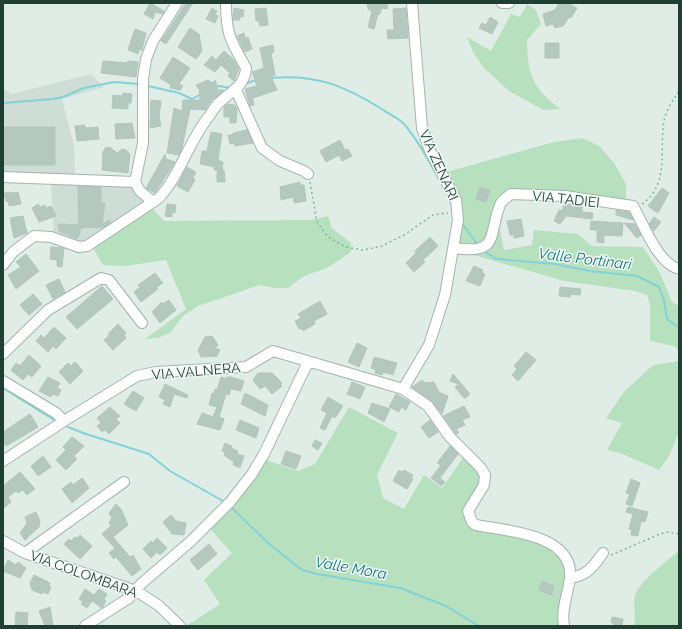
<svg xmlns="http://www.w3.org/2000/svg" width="682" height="629" font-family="Raleway,sans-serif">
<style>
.built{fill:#ceddd5}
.green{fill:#b7e0be}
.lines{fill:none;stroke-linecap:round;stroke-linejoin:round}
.stream{stroke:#82d2d8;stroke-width:2}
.building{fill:#b5c8bf;stroke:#b2c7bc}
.minor-casing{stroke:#a2b5ad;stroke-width:12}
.path{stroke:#7db49e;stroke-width:1.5;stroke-dasharray:2 3;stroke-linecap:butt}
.minor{stroke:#fff;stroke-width:10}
.labels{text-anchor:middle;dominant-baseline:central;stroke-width:3;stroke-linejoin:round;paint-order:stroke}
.street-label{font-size:14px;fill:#1f3f34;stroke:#f1f9f4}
.water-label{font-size:15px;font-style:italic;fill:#137881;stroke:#f1f9f4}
</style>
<rect width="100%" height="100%" fill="#e0ede6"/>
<!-- built -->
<path class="built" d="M91,74L104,87L62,99L74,145L75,183L130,184L152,208L92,246L54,237L51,184L3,179V88L11,94Z"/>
<!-- green -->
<path class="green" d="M527,4L536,10L541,24L527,40C528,75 531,86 560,109L543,110L509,91L483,67L473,52L467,37L491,51L511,14L520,17Z
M583,138L599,146L614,163L626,184V205L525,197L508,201C495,222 500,227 504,250L532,245L534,230L578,234L592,246L643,247L660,273L672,302L679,306V351L674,346L650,341V305L647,295L635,291L564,281L453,249L457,221L443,173L554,142Z
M152,208L164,221L311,220L328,216L332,228L351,243V252L327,268L304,276L288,288H274L260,285L198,306L183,316L170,333L158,338L145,339L186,309L166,260L125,266L103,265L92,246Z
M679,361V432L669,456L659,470L623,454L607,450L622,423L606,418L624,392L653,365Z
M349,407L398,433L377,475L383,498L404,509L424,475L442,488L465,455L481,475C479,494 461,504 467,525L473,528C502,533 566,536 566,577C566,593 562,610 560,626H186L220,604L204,580L232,553L204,522L266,460L298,471L315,464Z
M677,552L679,553V626H634C636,617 633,601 635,595C641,580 665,563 677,552Z"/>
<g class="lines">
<!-- stream -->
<path class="stream" d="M270,78C315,74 343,85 380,108C387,113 397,117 403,123C418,139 428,161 440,180
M245,84L256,80
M148,86L179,93L192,99L201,94
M216,87L219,86L231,88
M3,103L53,99L63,97L84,88L114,82L139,84
M448,196L451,204
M461,222L478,245
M483,251L497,259L555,264L590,271L637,276L659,287L664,300L667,319L679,328
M3,388L54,420
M68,427L83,433L149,454L170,471L223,501
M232,508L268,543L302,570L317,574L400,588L446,606L479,626"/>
</g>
<!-- building -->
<path class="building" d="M150,3L164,11L163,14L155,12L153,19L144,14Z
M186,3H193L166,44L161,41Z
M367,3H388L387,9L382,8L379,15L378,14L374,29L368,27L372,11L368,9Z
M559,3H568L577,8L571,18L569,17L563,26L555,28L553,24L546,26L543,14L555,10Z
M212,8L217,11L215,15L218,16L215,23L206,19Z
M234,8L244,10L243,17L240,16V20H233Z
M266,8L268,25L260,26L259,21H256L255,9Z
M406,8L408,38L388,39L387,30H394L393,9Z
M490,17L498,22L492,34L479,28L482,23L486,25Z
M190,28L199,34L202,51L196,59L178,47Z
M135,29L146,33L142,50H139L138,54L128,50Z
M244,33L245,38L248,37L252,49L245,52L237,36Z
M545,43H559V58H545Z
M273,45L274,52L271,53L275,75L271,76L277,90L253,98L254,105L250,106L245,89L256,86L258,89L252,72L264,68L260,48Z
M224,51L233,59L239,69L234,81L228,76L230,73L221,65L215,72L204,65L212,56L216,60Z
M173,57L190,68L179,84L183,86L180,90L170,88L171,85L160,78Z
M103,61L127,63L128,61L138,62L136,77L101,73Z
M208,80L213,83L215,80L218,90H224L212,100L205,110L190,109L182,148L179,155L167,153L174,108L182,111L183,100H200L199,89L196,85Z
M123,93L132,94L131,103H128V109L112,108L113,95L122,96Z
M151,100L161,101L159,116L161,126L150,128Z
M227,104L235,105L237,109L236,123H230V117H224V107Z
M132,123L135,138L116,139L115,124Z
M85,125V128L98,127L99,139L77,141L75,126Z
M3,127H55V165H3Z
M247,130L253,143L235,146L234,143L230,144L228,135H233V133Z
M211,132L222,134L218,160L223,162L222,171L224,170L225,182H217V172L221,171L214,170L215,167L200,164L202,151H207Z
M340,140L345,150L348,149L352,156L342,161L339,155L326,162L320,151Z
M106,147L111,148L117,153L122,149L126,150L130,154L128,173L102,170L103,152Z
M165,154L166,159L175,162L155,193L146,188Z
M187,167L196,172L193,178L195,180L188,192L177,186Z
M300,182V185H304L306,201L294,203L293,197L281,200L280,187Z
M78,186L101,187V203H105L102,225L109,220L111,222L104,227L81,228L78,238H75L59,231L58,224L79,225Z
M480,187L490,190L486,202L476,199Z
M662,188L669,193L658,213L648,206Z
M11,192L12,193L18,192L21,204L9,206L8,201L6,202L4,193Z
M38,204L40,207L45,205L46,208L51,206L56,216L39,222L32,208Z
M167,204L176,205L175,213L172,212V217L165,216Z
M564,204L582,205V212L593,213L592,219L566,216L560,224L554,221L559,210L562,211Z
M616,210L629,212L633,220L616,215Z
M23,216L27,233L14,238L10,218Z
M654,217L661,222L654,231L649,224Z
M521,219L524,236L514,238V235H510L507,221Z
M591,221L623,223L622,236L604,235V243L597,242V230H590Z
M624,223L635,224L641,235L637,238Z
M430,237L438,246L423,260L425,262L414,272L406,263L416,253L415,251Z
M51,247L64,248L62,267L57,266V260L50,259Z
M26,254L39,271L16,289L8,275L21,267L16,262Z
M474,266L483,270L482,273L485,274L480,286L466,281Z
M155,273L163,283L157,287L158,289L141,302L134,292L140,287L138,285Z
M59,279L65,292L53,299L46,285Z
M102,286L113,299L77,329L66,317Z
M560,287L581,289L580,295L571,294L570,297L559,296Z
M33,294L42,304L29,315L20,305Z
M169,300L176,310L160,323L152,312L162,302L163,304Z
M320,301L327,314L314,321L315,324L303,331L301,328L299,329L295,321L301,318L298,314Z
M118,324L126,333L124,336L126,338L113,350L104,340L109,336L108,334Z
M54,327L66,338L56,349L53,346L48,352L36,341L41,335L44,338Z
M212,336L218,345L215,348L220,350L217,356L201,357L198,350L205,337Z
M357,343L367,348L359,367L348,362Z
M526,352L536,360L518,381L512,375L517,369L514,366Z
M29,355L41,366L32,377L28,374L23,380L11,370L16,363L20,366Z
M374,357L397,363L393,375L383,372L382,375L375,373L376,370L371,368Z
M75,362L83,371L70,384L59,372L68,363L71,366Z
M258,373H272L282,383L280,384L282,386L272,394L265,386L260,389L253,380Z
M453,374L470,394L466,398H464L455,387L459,384L450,381Z
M48,377L60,383L57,388L61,390L58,396L52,394L51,397L39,391Z
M221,377L227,379V377H231L244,381L241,391L231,389L229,395L226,394L219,417L224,419L220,430L197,424L202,413L213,417L217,407L209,405L212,393L214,394L215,389L217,390Z
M422,380L424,383L434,382L439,392L448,396L442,414L432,401L412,387Z
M352,382L365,387L360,399L347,394Z
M165,384L188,395L187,398L174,394L170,407L163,404L165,400L159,397Z
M133,391L144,398L136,411L124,404Z
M245,393L268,405L265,416L241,404Z
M396,394L410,402L406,410L401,407L399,412L389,407Z
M328,397L343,406L335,418L332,416L325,430L320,428L327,413L321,410Z
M372,403L390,409L384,422L368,413Z
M464,406L470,417L462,420L465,425L456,429L459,433L456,434L443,416Z
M110,407L120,416L116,419L120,423L109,434L105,430L102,432L97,426L101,423L97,418Z
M30,414L38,427L6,446L3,441V432Z
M240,420L259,428L256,438L236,430Z
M430,420L438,432L429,438L421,427Z
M72,437L84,446L74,456L77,459L66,470L56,460L66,450L63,447Z
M315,440L322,443L318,450L312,446Z
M225,443L232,446L231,448L238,451L237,454L244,456L240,468L233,465L234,462L224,455L225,452L222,451Z
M450,446L458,454L440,478L445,482L441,486L431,478L441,465L437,463Z
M286,451L301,456L296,469L281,464Z
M43,456L51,467L38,476L31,466Z
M399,470L402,472L404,470L413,475L411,478L413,479L407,489L393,481Z
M20,472L35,489L27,495L23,490L18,493L16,491L8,497L11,502L3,509V486Z
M82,478L89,488L72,503L62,489L71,482L73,485Z
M631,479L640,483L632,506L626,504L630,494L626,493Z
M116,504L121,509L128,525L113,537L130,557L133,555L141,569L132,576L116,557L114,559L109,553L115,548L102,534L111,526L109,522L112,518L109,513Z
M628,507L648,512L645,522L641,521L638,536L631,535L632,530L629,529L633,514L626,512Z
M36,512L40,521L39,527L25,540L20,533L27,523L25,517Z
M171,515L176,521L186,523L184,535L172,534L163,522Z
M80,535L92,546L80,559L64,544L69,539L71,541L75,537L77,538Z
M157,538L167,548L160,555L157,552L151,558L143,549L151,541L153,543Z
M209,544L217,554L198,570L190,560Z
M8,560L16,565L18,562L26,568L20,578L3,571Z
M34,575L50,583L49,586L51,587L48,594L43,592L42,594L32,590L30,583Z
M542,581L554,586L551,595L539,590Z
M85,589L94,595L99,589L107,594L104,599L106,601L102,608L92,601L87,608L81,604L83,602L79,599Z
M50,607L53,626H45L39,611Z
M16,612L28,613L27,626H15Z
M612,617L623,619L622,626H614V623H611Z"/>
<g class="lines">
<!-- minor casing -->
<g class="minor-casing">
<path id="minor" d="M502,3H509
M236,90L262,148L280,161L304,171L308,174
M3,177L135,182L143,143V79L146,59L153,41L177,3
M135,182L140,191L153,202
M454,248C500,255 488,235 500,205C501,201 507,197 511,194L565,196L633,206C644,225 658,264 679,269
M3,265L13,252L34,236L51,237L79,247L87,246L159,198C181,174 189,140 210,115C213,110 217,104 221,101C233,90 245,85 246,68C231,41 226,35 226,3
M3,354L48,310L101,278L109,280L142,323
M3,381L56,413L64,421L137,376L156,372L246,367L273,351L403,389L428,406L450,437L480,467L485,475L484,485L468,511L472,522L476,525C507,531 574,534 570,578C568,594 561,609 564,626
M403,389L429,345L445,295L458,220L456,200L430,151L422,128L412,3
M3,461L64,421
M3,541L25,553L136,591L158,605L180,626
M25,553L124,482
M570,578C588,575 593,567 603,553
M85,626L129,598L141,584L191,541L230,502L252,474L264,454L308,362"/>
</g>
<!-- path -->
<path class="path" d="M310,182L317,222L328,237L346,247L363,250L382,246L404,235L433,215L448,213
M642,204C670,184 659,151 664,121C666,110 673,100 679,91
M611,555L660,534L668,532L679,534"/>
<!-- minor -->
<use href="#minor" class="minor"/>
</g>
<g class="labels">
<!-- street labels -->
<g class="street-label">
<text transform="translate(439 165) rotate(66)">VIA ZENARI</text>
<text transform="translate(566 199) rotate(6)">VIA TADIEI</text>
<text transform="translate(196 371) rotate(-5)">VIA VALNERA</text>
<text transform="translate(84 574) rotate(20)">VIA COLOMBARA</text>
</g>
<!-- water labels -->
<g class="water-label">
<text transform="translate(585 259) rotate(7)">Valle Portinari</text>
<text transform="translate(351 568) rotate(10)">Valle Mora</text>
</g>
</g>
<!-- border -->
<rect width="682" height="629" fill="none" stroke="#1f3f34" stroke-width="8"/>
</svg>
